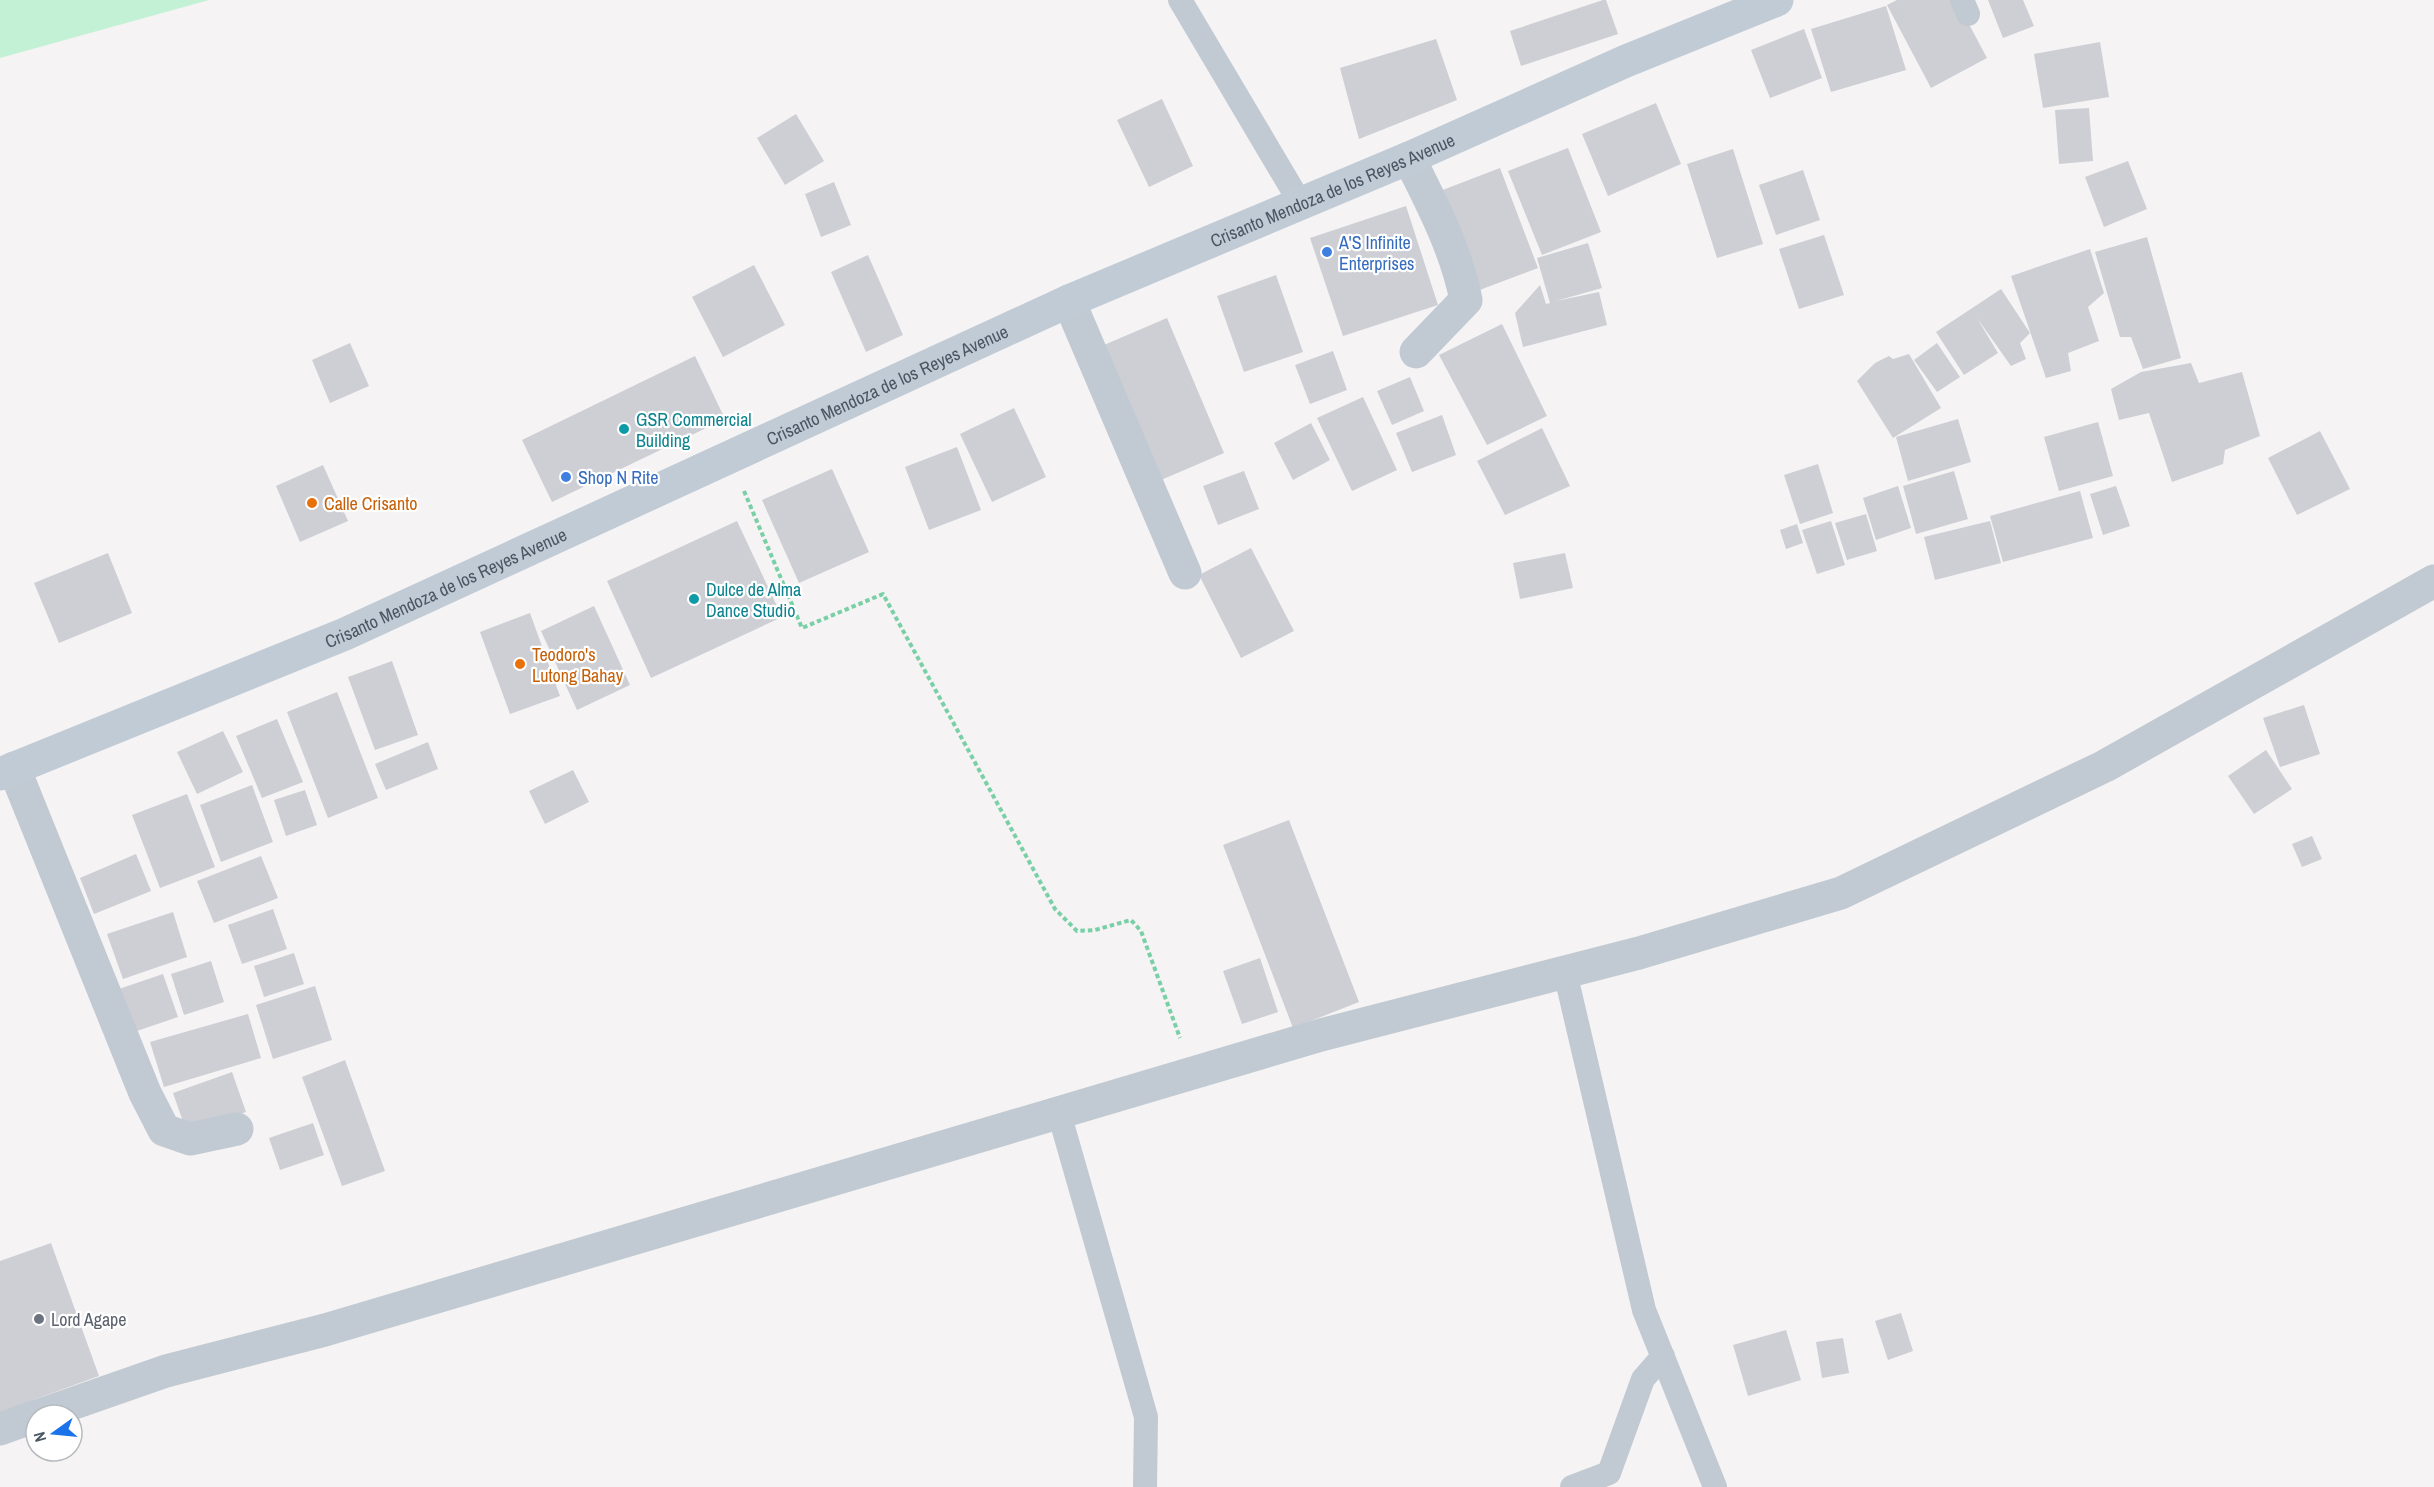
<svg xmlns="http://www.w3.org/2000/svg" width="2434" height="1487" font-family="'Archivo Narrow',sans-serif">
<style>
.green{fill:#c3f1d5}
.building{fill:#cdcfd5}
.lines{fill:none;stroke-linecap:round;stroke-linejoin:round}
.path{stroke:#7ad0a6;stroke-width:4;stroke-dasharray:4.5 3;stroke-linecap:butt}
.lane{stroke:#c1cad2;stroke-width:24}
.street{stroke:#c1cad2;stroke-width:33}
.secondary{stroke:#c1cbd6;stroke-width:33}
.shop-dot{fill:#3f7fe0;stroke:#fff;stroke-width:2}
.culture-dot{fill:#0f9aa8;stroke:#fff;stroke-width:2}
.food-dot{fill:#e8710a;stroke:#fff;stroke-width:2}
.worship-dot{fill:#6b7280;stroke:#fff;stroke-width:2}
.labels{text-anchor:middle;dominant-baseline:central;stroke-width:4.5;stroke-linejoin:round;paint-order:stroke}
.street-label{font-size:18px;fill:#4a5661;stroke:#fff}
.shop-label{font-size:18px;fill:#366cbe;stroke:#fff;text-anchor:start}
.culture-label{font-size:18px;fill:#0d838f;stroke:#fff;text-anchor:start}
.food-label{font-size:18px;fill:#c56008;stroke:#fff;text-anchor:start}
.worship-label{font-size:18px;fill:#5b616d;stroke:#fff;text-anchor:start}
</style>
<rect width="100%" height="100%" fill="#f5f3f3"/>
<!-- green -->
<path class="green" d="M0,0H209L0,58Z"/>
<!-- building -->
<path class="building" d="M1603,0H1606L1618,34L1521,66L1510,31Z
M1897,0H1956L1987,58L1931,88L1887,5Z
M1988,0H2023L2034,26L2003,38Z
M1886,6L1906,70L1831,92L1811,29Z
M1804,29L1822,78L1770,98L1751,50Z
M1436,39L1457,100L1359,139L1340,68Z
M2100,42L2109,97L2043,108L2034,54Z
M1162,99L1193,166L1149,187L1117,120Z
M1656,103L1681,164L1608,196L1582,134Z
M2089,108L2093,161L2059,164L2055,110Z
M796,114L824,161L785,185L757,138Z
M1568,148L1601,232L1542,255L1508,171Z
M1733,149L1763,244L1717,258L1687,164Z
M2128,161L2147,209L2104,227L2085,177Z
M1500,168L1538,268L1477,291L1440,191Z
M1803,170L1820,220L1776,235L1759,185Z
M834,182L851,225L821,237L805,194Z
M1406,206L1438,305L1343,336L1310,238Z
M1824,235L1844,295L1799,309L1779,249Z
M2147,237L2181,358L2143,369L2131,337H2120L2095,252Z
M1588,243L1602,288L1556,301L1599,292L1607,325L1523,347L1515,313L1540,285L1546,304L1550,303L1537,258Z
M2090,249L2104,293L2088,307L2099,341L2068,353L2071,371L2046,378L2011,276Z
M868,255L903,335L866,352L831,272Z
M754,265L785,325L723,357L692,297Z
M1276,275L1303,352L1244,372L1217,296Z
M2001,289L2030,333L2020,343L2026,359L2011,366L1977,318L1998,353L1964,375L1936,332Z
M1167,318L1224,453L1161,480L1104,345Z
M1502,324L1547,416L1487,445L1439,355Z
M350,343L369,386L330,403L312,360Z
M1937,343L1960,377L1937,392L1914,360Z
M1333,351L1347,390L1310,404L1295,365Z
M1909,354L1941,408L1893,438L1857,381L1875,363L1889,356L1893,359Z
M695,356L725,419L552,502L522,440Z
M2191,363L2199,383L2242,372L2260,436L2225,450L2223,464L2172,482L2149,413L2119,420L2111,389L2141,372Z
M1410,377L1424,411L1392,425L1377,391Z
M1363,397L1397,470L1352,491L1317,418Z
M1014,408L1046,477L992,502L960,434Z
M1442,415L1456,455L1412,472L1396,433Z
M1958,419L1971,462L1908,481L1896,437Z
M2098,422L2113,476L2059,491L2044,437Z
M1311,423L1330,460L1293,480L1274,443Z
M1542,428L1570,486L1505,515L1477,461Z
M2320,431L2350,489L2297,515L2268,458Z
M957,447L981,510L929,530L905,467Z
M1818,464L1833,513L1800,524L1784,475Z
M323,465L348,521L300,542L276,486Z
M832,469L869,552L799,583L762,500Z
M1244,471L1259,509L1218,525L1203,486Z
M1954,471L1968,519L1916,534L1903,486Z
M1898,486L1911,528L1876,540L1863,498Z
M2116,486L2130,526L2103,535L2090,494Z
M2080,491L2093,538L2003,562L1990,516Z
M1866,514L1877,551L1847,560L1835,523Z
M737,521L782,617L651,678L607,581Z
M1831,521L1845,565L1817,574L1802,530Z
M1990,521L2001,563L1935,580L1924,537Z
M1797,524L1803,543L1786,549L1780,530Z
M1251,548L1294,631L1241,658L1199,575Z
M108,553L132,613L59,643L34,583Z
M1565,553L1573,588L1520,599L1513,563Z
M594,606L630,685L577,710L541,631Z
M530,613L560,696L510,714L480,632Z
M392,661L418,735L375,750L348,677Z
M337,692L378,798L328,818L287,712Z
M2304,705L2320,754L2280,767L2263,718Z
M277,719L303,782L262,798L236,736Z
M223,731L243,772L197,794L177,752Z
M428,742L438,769L386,790L375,764Z
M2266,750L2292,789L2254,814L2228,776Z
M573,770L589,802L545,824L529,791Z
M252,785L273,842L221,862L200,805Z
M305,790L317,825L286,836L274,800Z
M187,794L215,867L160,888L132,815Z
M1289,820L1359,1002L1293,1028L1223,845Z
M2312,836L2322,859L2302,867L2292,844Z
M136,854L151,891L94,914L80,878Z
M261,856L278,898L214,923L197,881Z
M273,909L287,949L242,964L228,925Z
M173,912L187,957L123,979L107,934Z
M294,953L304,984L264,997L254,966Z
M1260,958L1278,1012L1242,1024L1223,971Z
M211,961L224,1002L184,1015L171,974Z
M163,974L178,1017L131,1033L116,990Z
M315,986L332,1040L273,1059L256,1005Z
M248,1014L261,1058L164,1087L150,1042Z
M345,1060L385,1171L342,1186L302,1077Z
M232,1072L246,1112L187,1133L173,1093Z
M313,1123L324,1155L280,1170L269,1138Z
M51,1243L99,1376L0,1412V1261Z
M1901,1313L1913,1351L1888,1360L1875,1321Z
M1786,1330L1801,1380L1748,1396L1733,1345Z
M1843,1338L1849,1373L1822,1378L1816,1342Z"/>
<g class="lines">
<!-- path -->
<path class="path" d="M744,491L802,628L883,594L1055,909L1077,931L1095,930L1131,920L1141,931L1180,1038"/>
<!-- lane -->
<path class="lane" d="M1180,0L1301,204
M1962,0L1968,14
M1565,972L1644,1310L1715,1487
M1059,1113L1146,1417L1145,1487
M1572,1487L1609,1473L1643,1379L1663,1356"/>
<!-- street -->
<path class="street" d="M1409,158C1432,204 1456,249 1466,300L1416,352
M1069,301L1185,573
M14,768L145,1093L164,1130L190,1139L237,1129
M40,1415L166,1371L325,1330L1321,1035L1639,953L1841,893L2105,766L2434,581
M0,1429L36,1416"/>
<!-- secondary -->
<path class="secondary" id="s1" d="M0,774L345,634L1069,301L1409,158L1626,61L1777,0"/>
</g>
<!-- markers -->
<g class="shop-dot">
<circle cx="1327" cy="252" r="6"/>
<circle cx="566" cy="477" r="6"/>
</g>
<g class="culture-dot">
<circle cx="624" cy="429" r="6"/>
<circle cx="694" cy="599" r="6"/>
</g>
<g class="food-dot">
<circle cx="312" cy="503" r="6"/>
<circle cx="520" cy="664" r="6"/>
</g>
<circle class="worship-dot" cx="39" cy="1319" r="6"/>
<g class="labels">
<!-- street labels -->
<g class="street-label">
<text stroke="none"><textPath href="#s1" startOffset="1455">Crisanto Mendoza de los Reyes Avenue</textPath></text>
<text stroke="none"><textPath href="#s1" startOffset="969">Crisanto Mendoza de los Reyes Avenue</textPath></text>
<text stroke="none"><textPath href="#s1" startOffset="483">Crisanto Mendoza de los Reyes Avenue</textPath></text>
</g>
<!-- shop labels -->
<g class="shop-label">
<text x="1339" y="242">A'S Infinite<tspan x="1339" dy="21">Enterprises</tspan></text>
<text x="578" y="477">Shop N Rite</text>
</g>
<!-- culture labels -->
<g class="culture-label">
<text x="636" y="419">GSR Commercial<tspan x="636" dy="21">Building</tspan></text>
<text x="706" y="589">Dulce de Alma<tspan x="706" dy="21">Dance Studio</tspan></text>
</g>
<!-- food labels -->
<g class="food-label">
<text x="324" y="503">Calle Crisanto</text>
<text x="532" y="654">Teodoro's<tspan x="532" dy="21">Lutong Bahay</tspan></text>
</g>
<!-- worship labels -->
<g class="worship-label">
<text x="51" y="1319">Lord Agape</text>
</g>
</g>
<!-- north arrow -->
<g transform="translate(54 1433) rotate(255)"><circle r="28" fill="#ffffff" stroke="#b7bbc0" stroke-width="1.5"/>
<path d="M0-4.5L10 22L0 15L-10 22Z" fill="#1a73e8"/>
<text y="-9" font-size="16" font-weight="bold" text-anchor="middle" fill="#4a5661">N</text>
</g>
</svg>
